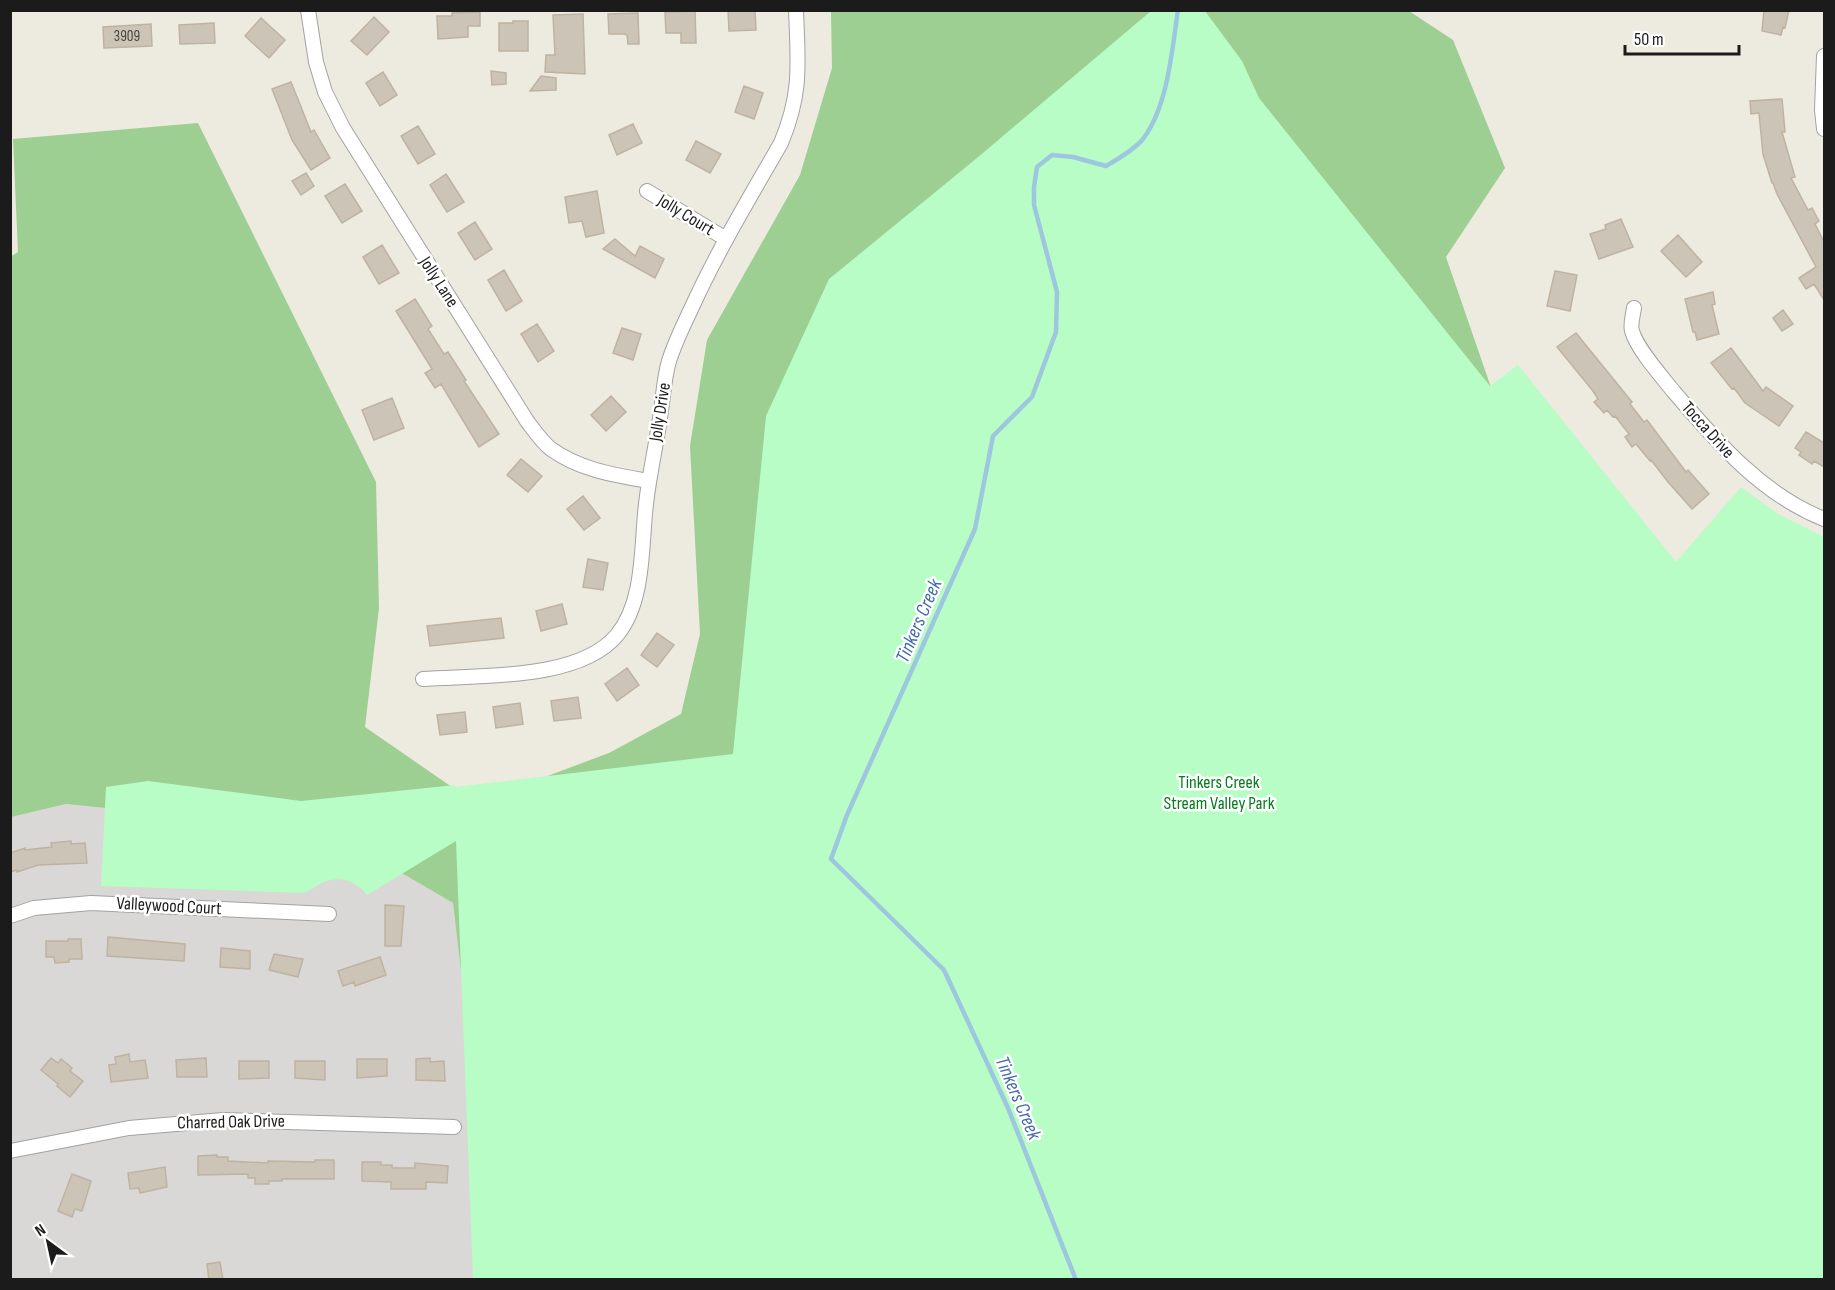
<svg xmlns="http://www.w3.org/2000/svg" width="1835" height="1290" font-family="'Sofia Sans Condensed',sans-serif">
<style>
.residential{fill:#d9d8d7}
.forest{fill:#9ccf91}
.park{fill:#b8fcc6}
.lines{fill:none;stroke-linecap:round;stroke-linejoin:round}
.stream{stroke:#9cc7de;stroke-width:4.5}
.building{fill:#cdc4b8;stroke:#bfb2a1;stroke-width:1.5}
.street-casing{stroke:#a2a2a2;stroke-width:16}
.street{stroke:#fff;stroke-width:14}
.labels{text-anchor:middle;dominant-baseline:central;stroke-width:5;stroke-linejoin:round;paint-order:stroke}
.number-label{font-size:15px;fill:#484542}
.street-label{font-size:18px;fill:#1b1b1b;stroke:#fff}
.park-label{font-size:18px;fill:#067c1e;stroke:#fff}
.water-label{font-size:20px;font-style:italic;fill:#446bae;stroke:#fff}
</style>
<rect width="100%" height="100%" fill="#edeadf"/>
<!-- residential -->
<path class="residential" d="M66,804L330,831L453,903L491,1227L493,1279H11L10,817Z"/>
<!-- forest -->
<path class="forest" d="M831,11H1409L1453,40L1505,168L1446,257L1506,431L1824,1279L491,1227L453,903L330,831L66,804L11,817L10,257L18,252L13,139L198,123L376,482L379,608L365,727L475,803L609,753L681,714L700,634L690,446L707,340L800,175L832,68Z"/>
<!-- park -->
<path class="park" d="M1151,11H1205L1242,61L1259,98L1490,386L1518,365L1676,562L1741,487L1778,514L1824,537V1279H473L456,841L367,895C357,882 341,875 324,882C316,885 312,891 303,893L101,886L106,787L148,781L301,801L455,785V787L733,754L766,416L829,279L977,158Z"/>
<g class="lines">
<!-- stream -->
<path class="stream" d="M1076,1280L1008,1108L944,970L831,859L847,815L975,529L993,436L1032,397L1056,332L1057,292L1034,205V187L1037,167L1052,155L1073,157L1106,166C1118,159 1134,150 1143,139C1168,106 1172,50 1178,10"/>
</g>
<!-- building -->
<path class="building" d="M728,10H755L756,30L729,31Z
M1764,10H1789L1785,28L1783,27L1781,35L1762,31Z
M695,11L696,43H681V33H666L665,12Z
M480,12V26H468V37L438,39L437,16H452V13Z
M638,13L639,44H628L627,35L624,34H609L608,14Z
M583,14L585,74L545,72L546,55H555L553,15Z
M374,17L389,32L367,55L351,41Z
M261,18L285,40L269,58L245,36Z
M513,21H528V51H499V23H513Z
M214,23L215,43L180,44L179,25Z
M151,24L152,46L104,48L103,27Z
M491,71L506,73V84L492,85Z
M383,72L397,95L380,106L366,83Z
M541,76L556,78V90L530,91Z
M291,82L311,132L314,130L330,158L311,170L292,140L272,89Z
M744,86L763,93L754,119L735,112Z
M1782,99L1785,132H1782L1795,177L1791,178L1808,210L1812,208L1819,221L1815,224L1824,242V300L1814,284L1806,289L1799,278L1816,267L1777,194L1773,183H1772L1763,154L1759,113L1751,114L1750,101Z
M633,124L642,143L617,155L609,135Z
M418,126L435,154L418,164L401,136Z
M696,141L721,154L710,173L686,160Z
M306,173L314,186L301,195L292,181Z
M446,174L464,202L447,212L430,185Z
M345,184L362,211L342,223L325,196Z
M597,191L604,233L586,237L582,221L569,223L565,197Z
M1621,219L1633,247L1599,259L1590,234L1606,229L1605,225Z
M475,222L492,249L475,260L458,233Z
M1678,235L1702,262L1686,277L1661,251Z
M615,239L635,256L640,246L664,259L655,278L603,249Z
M382,245L399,273L379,284L363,257Z
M504,270L522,301L506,311L488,280Z
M1555,271L1577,275L1570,311L1547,306Z
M1713,292L1715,304L1712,305L1719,334L1697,340L1695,332H1693L1685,299Z
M415,299L432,326L428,329L444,354L448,352L466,380L464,381L499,434L479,447L441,384L435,388L425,373L432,369L396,311Z
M1783,310L1793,324L1782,331L1773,318Z
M537,324L554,351L538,362L521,334Z
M622,328L641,334L633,360L613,353Z
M1576,333L1632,402L1630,404L1644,422L1647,420L1686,472L1688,470L1709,494L1692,509L1668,482L1651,460L1650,461L1636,444L1632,447L1625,437L1629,434L1615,416L1613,417L1607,410L1604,413L1594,402L1598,399L1593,391L1557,347Z
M1731,348L1763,391L1766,387L1793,406L1779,426L1745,403L1734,388L1732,389L1711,363Z
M611,396L626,412L606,431L591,415Z
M392,398L404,428L374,440L362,410Z
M1806,432L1824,443V467L1814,461L1812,464L1799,455L1801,452L1795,448Z
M521,459L542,476L528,492L507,475Z
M583,496L600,518L584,530L567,509Z
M588,559L608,563L603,590L583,587Z
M562,604L567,624L541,631L536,611Z
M501,618L504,638L430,646L427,626Z
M657,633L674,645L657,667L641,655Z
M627,668L639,685L617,701L605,684Z
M578,697L581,718L554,721L551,701Z
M520,703L523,724L496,728L493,707Z
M465,712L467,732L440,735L437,715Z
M71,841V844L85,843L87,863L38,865L17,872V870L10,872V853L25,848V850L52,847L51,843Z
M385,905L404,906L401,946H385Z
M108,937L185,944L184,961L107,956Z
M68,939H81L82,959H69V962L55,963L54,957H46V941H68Z
M221,948L250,951V969L220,967Z
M274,954L303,959L298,977L269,970Z
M380,957L386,975L355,986L354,982L343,986L338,971Z
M129,1054L130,1062L145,1060L148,1078L111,1082L109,1065L116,1064L115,1057Z
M51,1058L58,1063L61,1059L72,1068L70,1071L83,1081L70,1097L57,1086L58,1084L41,1070Z
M206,1058L207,1077H177L176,1060Z
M430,1058V1062L444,1061L445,1081L416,1080V1059Z
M357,1059H387V1076L357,1078Z
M239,1061H269V1078L239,1079Z
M295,1061H325V1080L295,1078Z
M217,1155V1157H228V1161L268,1163V1161L315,1162V1160H334V1179H282V1181H269V1184H255V1178H248V1174L198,1175V1156Z
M362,1162H381V1165H392V1168H415V1163L448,1166L447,1183L426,1182V1189H391V1182L362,1181Z
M165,1167L167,1187L140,1193L139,1188L130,1189L128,1173Z
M72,1174L91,1181L82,1211L75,1209L72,1217L58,1211Z
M220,1262L223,1280H209L207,1264Z"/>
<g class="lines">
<!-- street casing -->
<g class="street-casing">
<path id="street" d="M308,10L316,62L325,92L343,128L527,421C534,430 542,442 551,449C580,470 615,475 648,481
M1824,56L1822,110L1824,129
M647,191L726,239
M1634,308C1633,315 1630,325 1632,331C1637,349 1662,377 1674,392C1717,442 1761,494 1824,519
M423,679C478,675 579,681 617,635C645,601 641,545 646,504C649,477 655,451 659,424C663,403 663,382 669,361C675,342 684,324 692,307C718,250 750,197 781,143C802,93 798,64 796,10
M10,916L34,908L91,903L329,914
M10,1151L129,1128L223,1120L454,1127"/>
</g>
<!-- street -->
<use href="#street" class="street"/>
</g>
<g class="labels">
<!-- number labels -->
<g class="number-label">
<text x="127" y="36">3909</text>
</g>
<!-- street labels -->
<g class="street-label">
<text transform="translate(686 215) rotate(31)">Jolly Court</text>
<text transform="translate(439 282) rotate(57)">Jolly Lane</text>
<text transform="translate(660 412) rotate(-81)">Jolly Drive</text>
<text transform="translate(1708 430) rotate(48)">Tocca Drive</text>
<text transform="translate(169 906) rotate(3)">Valleywood Court</text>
<text transform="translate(231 1122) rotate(-1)">Charred Oak Drive</text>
</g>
<!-- park labels -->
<g class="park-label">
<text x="1219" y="782">Tinkers Creek<tspan x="1219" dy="21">Stream Valley Park</tspan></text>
</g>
<!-- water labels -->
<g class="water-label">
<text transform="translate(919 621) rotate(-67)">Tinkers Creek</text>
<text transform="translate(1018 1098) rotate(67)">Tinkers Creek</text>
</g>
</g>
<!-- border -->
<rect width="1835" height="1290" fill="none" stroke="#1b1b1b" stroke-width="24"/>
<!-- north arrow -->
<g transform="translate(48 1242) rotate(327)" stroke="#ffffff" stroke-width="4.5" paint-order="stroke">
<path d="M0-4.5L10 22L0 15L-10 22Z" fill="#1b1b1b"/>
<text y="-9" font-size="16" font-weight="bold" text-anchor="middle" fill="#1b1b1b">N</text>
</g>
<!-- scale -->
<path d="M1625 45v9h114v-9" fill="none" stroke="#1b1b1b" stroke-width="3"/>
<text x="1634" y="45" font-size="18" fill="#1b1b1b" stroke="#ffffff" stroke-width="4.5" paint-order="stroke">50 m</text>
</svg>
